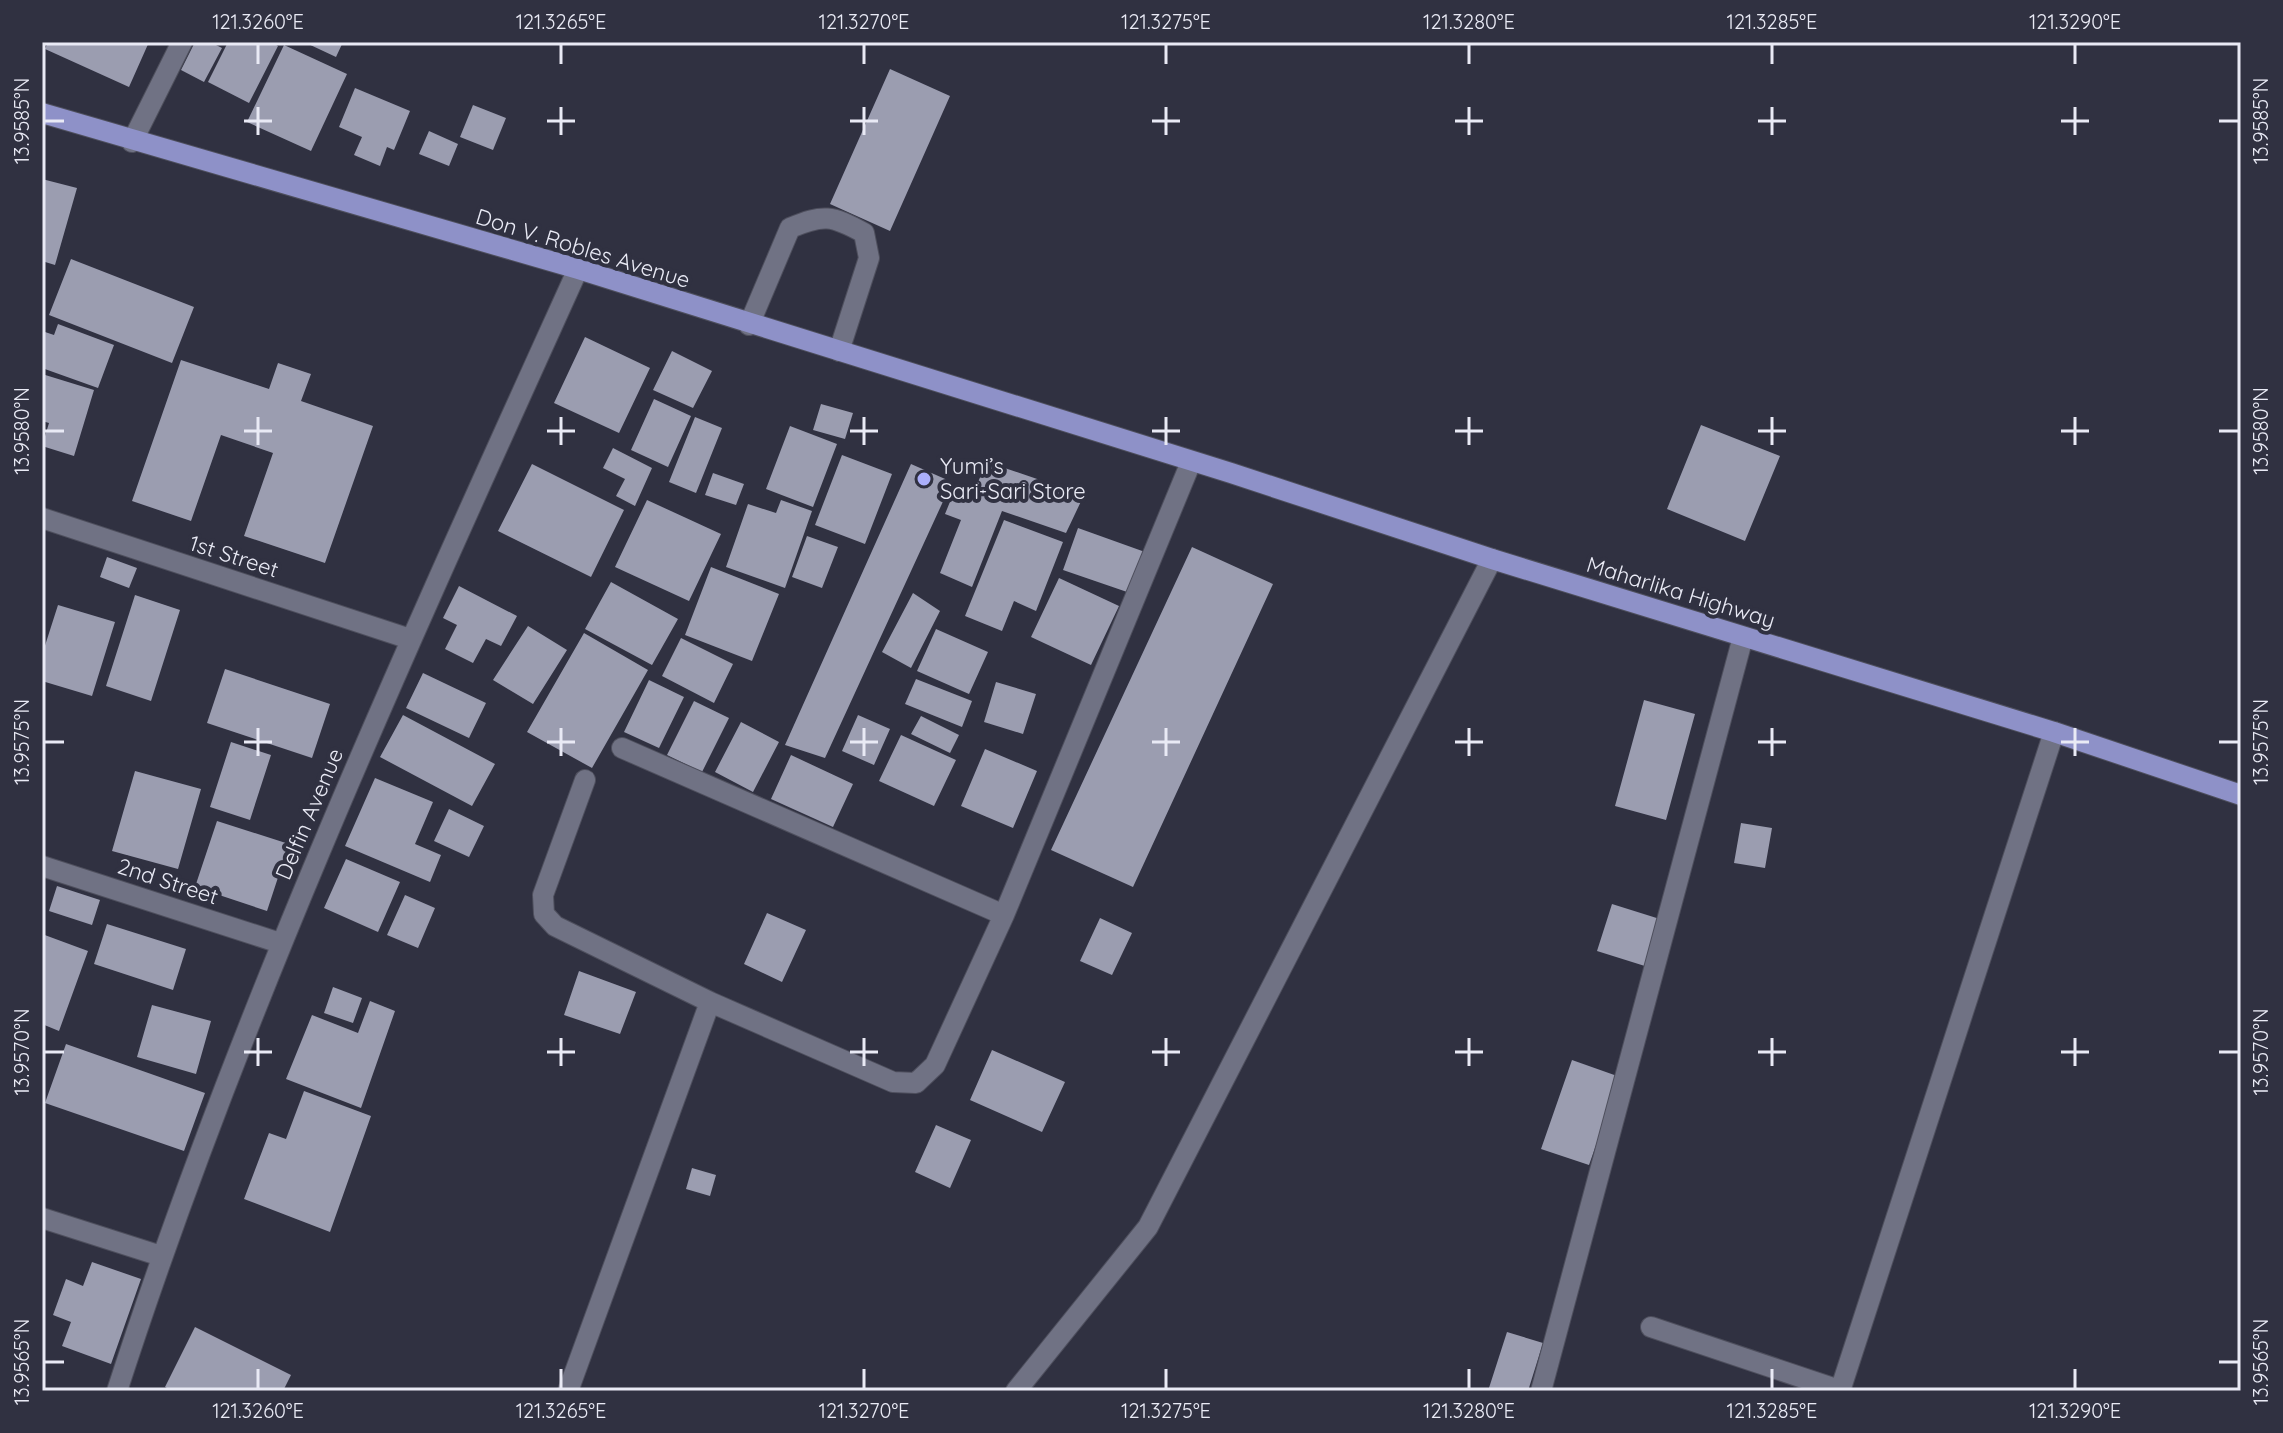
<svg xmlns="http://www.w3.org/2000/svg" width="2283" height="1433" font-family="Quicksand,sans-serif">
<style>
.building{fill:#9b9db0}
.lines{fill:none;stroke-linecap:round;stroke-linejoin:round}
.minor-casing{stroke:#4e4f5d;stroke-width:22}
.major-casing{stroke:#4e4f5d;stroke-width:22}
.minor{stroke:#707284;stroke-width:20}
.major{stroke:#8e91c8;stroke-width:20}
.ticks{fill:none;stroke:#e9eaf5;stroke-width:3}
.poi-dot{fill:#abaffb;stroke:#303141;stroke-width:3}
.labels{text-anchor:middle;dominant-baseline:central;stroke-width:8;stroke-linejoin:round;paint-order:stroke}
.street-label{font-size:22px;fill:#e9eaf5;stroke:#303141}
.poi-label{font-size:22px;fill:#e9eaf5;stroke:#303141;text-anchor:start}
.neatline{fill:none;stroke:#e9eaf5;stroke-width:3}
.ticks-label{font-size:20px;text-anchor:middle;fill:#e9eaf5}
</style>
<rect width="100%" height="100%" fill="#303141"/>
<!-- building -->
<path class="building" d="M48,42H149L129,87L45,49Z
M195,42H210L222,48L204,82L181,70Z
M228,42H271L278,46L249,103L208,82Z
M304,42H343L336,57Z
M284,45L347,74L311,151L247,122Z
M890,69L950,96L890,231L830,204Z
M355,88L410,111L394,150L387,147L380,166L354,155L362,137L339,127Z
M473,105L506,118L493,150L460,137Z
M429,131L458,144L449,166L419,154Z
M42,179L77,188L55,265L42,261Z
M71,259L194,307L172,363L49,315Z
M58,324L114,345L98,388L42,368V331L54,335Z
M585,337L650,368L619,433L554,403Z
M672,351L712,371L693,408L653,390Z
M181,360L269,389L278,363L311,374L301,401L373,426L325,563L244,536L273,453L221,435L191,521L132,501Z
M42,374L94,390L74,456L42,446L49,423L42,421Z
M654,399L691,416L668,467L631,450Z
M821,404L853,413L845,439L813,430Z
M695,417L722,428L696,493L669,482Z
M1701,425L1780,456L1745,541L1667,509Z
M790,426L837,444L813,507L766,489Z
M613,448L652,468L635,506L616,496L625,479L603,468Z
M842,455L892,474L865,544L815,525Z
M987,462L1084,495L1066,533L1002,511L972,587L940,573L961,520L945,514L956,487L973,493Z
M532,464L624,510L591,577L498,531Z
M911,464L952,482L825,758L785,745Z
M713,473L744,484L736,505L705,495Z
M647,500L721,534L689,601L615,567Z
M781,500L812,511L785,588L726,567L748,504L776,513Z
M1004,520L1063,542L1036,611L1014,601L1002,631L965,616Z
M1078,528L1145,552L1130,593L1063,570Z
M807,536L838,547L822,588L792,577Z
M1192,547L1273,584L1133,887L1051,850Z
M107,557L137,568L129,588L100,577Z
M711,567L779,594L752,661L685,635Z
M1059,578L1119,606L1091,665L1031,637Z
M611,582L678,619L652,665L585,629Z
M459,586L517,616L501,646L486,639L473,663L445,649L457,625L443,618Z
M913,593L940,611L911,668L882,652Z
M135,595L180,610L151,701L106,686Z
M58,605L115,622L92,696L42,681V655Z
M528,626L567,650L533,704L493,680Z
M936,629L988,652L969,694L917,671Z
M584,633L648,670L592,768L527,732Z
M681,638L733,664L714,703L662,676Z
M225,669L330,704L312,758L207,723Z
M423,673L486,703L469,738L406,708Z
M916,679L972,701L962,727L905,704Z
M649,680L684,697L659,748L624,732Z
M996,682L1036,694L1023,734L984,722Z
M1644,700L1695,714L1666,820L1615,806Z
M694,701L729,718L702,772L667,755Z
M403,715L495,764L472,806L380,757Z
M858,715L890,729L874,765L842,751Z
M921,716L959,735L950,753L911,734Z
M741,722L779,742L753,792L715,772Z
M901,735L956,760L934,806L879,781Z
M231,742L271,755L250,820L210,807Z
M985,749L1037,771L1013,828L961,806Z
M791,755L853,784L833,827L771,799Z
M135,771L201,789L178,869L112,851Z
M375,778L433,802L415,844L441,855L430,882L345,846Z
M449,809L484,826L469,857L434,841Z
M217,821L289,844L267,911L195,887Z
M1741,823L1772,828L1765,868L1734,863Z
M346,859L400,882L378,932L324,908Z
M57,886L100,900L92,925L49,911Z
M405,895L435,908L418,948L387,935Z
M1612,904L1663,920L1648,967L1597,951Z
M767,913L806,930L782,982L744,964Z
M1100,918L1132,933L1112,975L1080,961Z
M107,924L186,949L173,990L94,964Z
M42,934L88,951L59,1031L42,1024Z
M579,971L636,992L620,1034L564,1015Z
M333,987L362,998L353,1023L324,1013Z
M370,1001L395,1011L361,1108L286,1079L312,1015L358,1033Z
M152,1005L211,1021L196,1074L137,1057Z
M66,1044L205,1093L184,1151L45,1103Z
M992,1050L1065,1082L1042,1132L970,1100Z
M1572,1060L1620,1077L1589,1165L1541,1149Z
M304,1091L371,1116L330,1232L244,1199L269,1133L286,1139Z
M936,1125L971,1140L950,1188L915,1172Z
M692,1168L716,1175L710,1196L686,1189Z
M92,1262L141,1279L111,1364L62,1346L71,1322L53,1315L66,1279L83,1286Z
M195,1327L291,1375L283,1391H172L165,1387Z
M1507,1332L1543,1343L1528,1391H1488Z"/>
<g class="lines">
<!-- minor casing -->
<g class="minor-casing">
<path id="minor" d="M132,142L182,42
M749,325L790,228C823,214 832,215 864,233L869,258L839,351
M42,518L410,639
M622,748L1004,915
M585,780L543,895L544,914L555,926L710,1002
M42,866L280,943
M42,1218L161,1256
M1651,1327L1842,1391
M117,1391C242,1005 411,638 578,269
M568,1391L710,1002L893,1082L916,1083L935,1065L1004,915L1191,462
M1016,1391L1148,1227L1492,559
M1541,1391L1743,637
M1840,1391L2054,732"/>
</g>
<!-- major casing -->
<g class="major-casing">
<path id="major" d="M42,113L578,269L1231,473L1492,559L2054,732L2241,795"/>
</g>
<!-- minor -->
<use href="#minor" class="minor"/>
<!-- major -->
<use href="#major" class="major"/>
</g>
<!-- ticks -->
<path class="ticks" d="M258,44V64M561,44V64M864,44V64M1166,44V64M1469,44V64M1772,44V64M2075,44V64M258,107V135M561,107V135M864,107V135M1166,107V135M1469,107V135M1772,107V135M2075,107V135M44,121H64M244,121H272M547,121H575M850,121H878M1152,121H1180M1455,121H1483M1758,121H1786M2061,121H2089M2219,121H2239M258,417V445M561,417V445M864,417V445M1166,417V445M1469,417V445M1772,417V445M2075,417V445M44,431H64M244,431H272M547,431H575M850,431H878M1152,431H1180M1455,431H1483M1758,431H1786M2061,431H2089M2219,431H2239M258,728V756M561,728V756M864,728V756M1166,728V756M1469,728V756M1772,728V756M2075,728V756M44,742H64M244,742H272M547,742H575M850,742H878M1152,742H1180M1455,742H1483M1758,742H1786M2061,742H2089M2219,742H2239M258,1038V1066M561,1038V1066M864,1038V1066M1166,1038V1066M1469,1038V1066M1772,1038V1066M2075,1038V1066M44,1052H64M244,1052H272M547,1052H575M850,1052H878M1152,1052H1180M1455,1052H1483M1758,1052H1786M2061,1052H2089M2219,1052H2239M44,1362H64M2219,1362H2239M258,1369V1389M561,1369V1389M864,1369V1389M1166,1369V1389M1469,1369V1389M1772,1369V1389M2075,1369V1389"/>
<!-- markers -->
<circle class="poi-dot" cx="924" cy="479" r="8"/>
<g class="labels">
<!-- street labels -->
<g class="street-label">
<text transform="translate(583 248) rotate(17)">Don V. Robles Avenue</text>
<text transform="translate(234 556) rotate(18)">1st Street</text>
<text transform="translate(1681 592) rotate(17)">Maharlika Highway</text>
<text transform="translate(309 814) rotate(-67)">Delfin Avenue</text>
<text transform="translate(168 881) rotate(18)">2nd Street</text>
</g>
<!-- poi labels -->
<g class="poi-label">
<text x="940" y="466">Yumi’s<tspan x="940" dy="25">Sari-Sari Store</tspan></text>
</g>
</g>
<!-- border -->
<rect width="2283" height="1433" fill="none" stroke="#303141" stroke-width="88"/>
<rect x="44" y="44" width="2195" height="1345" class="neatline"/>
<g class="ticks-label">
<text x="258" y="29">121.3260°E</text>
<text x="561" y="29">121.3265°E</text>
<text x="864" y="29">121.3270°E</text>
<text x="1166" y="29">121.3275°E</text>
<text x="1469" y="29">121.3280°E</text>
<text x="1772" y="29">121.3285°E</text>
<text x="2075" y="29">121.3290°E</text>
<text transform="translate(22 121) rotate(-90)" y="7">13.9585°N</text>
<text transform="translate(2261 121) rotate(-90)" y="7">13.9585°N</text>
<text transform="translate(22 431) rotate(-90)" y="7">13.9580°N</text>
<text transform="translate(2261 431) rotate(-90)" y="7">13.9580°N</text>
<text transform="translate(22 742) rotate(-90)" y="7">13.9575°N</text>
<text transform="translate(2261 742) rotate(-90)" y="7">13.9575°N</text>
<text transform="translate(22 1052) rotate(-90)" y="7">13.9570°N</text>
<text transform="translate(2261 1052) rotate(-90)" y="7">13.9570°N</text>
<text transform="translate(22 1362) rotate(-90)" y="7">13.9565°N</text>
<text transform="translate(2261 1362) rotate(-90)" y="7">13.9565°N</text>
<text x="258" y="1418">121.3260°E</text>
<text x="561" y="1418">121.3265°E</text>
<text x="864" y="1418">121.3270°E</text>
<text x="1166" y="1418">121.3275°E</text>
<text x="1469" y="1418">121.3280°E</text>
<text x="1772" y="1418">121.3285°E</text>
<text x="2075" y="1418">121.3290°E</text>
</g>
</svg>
